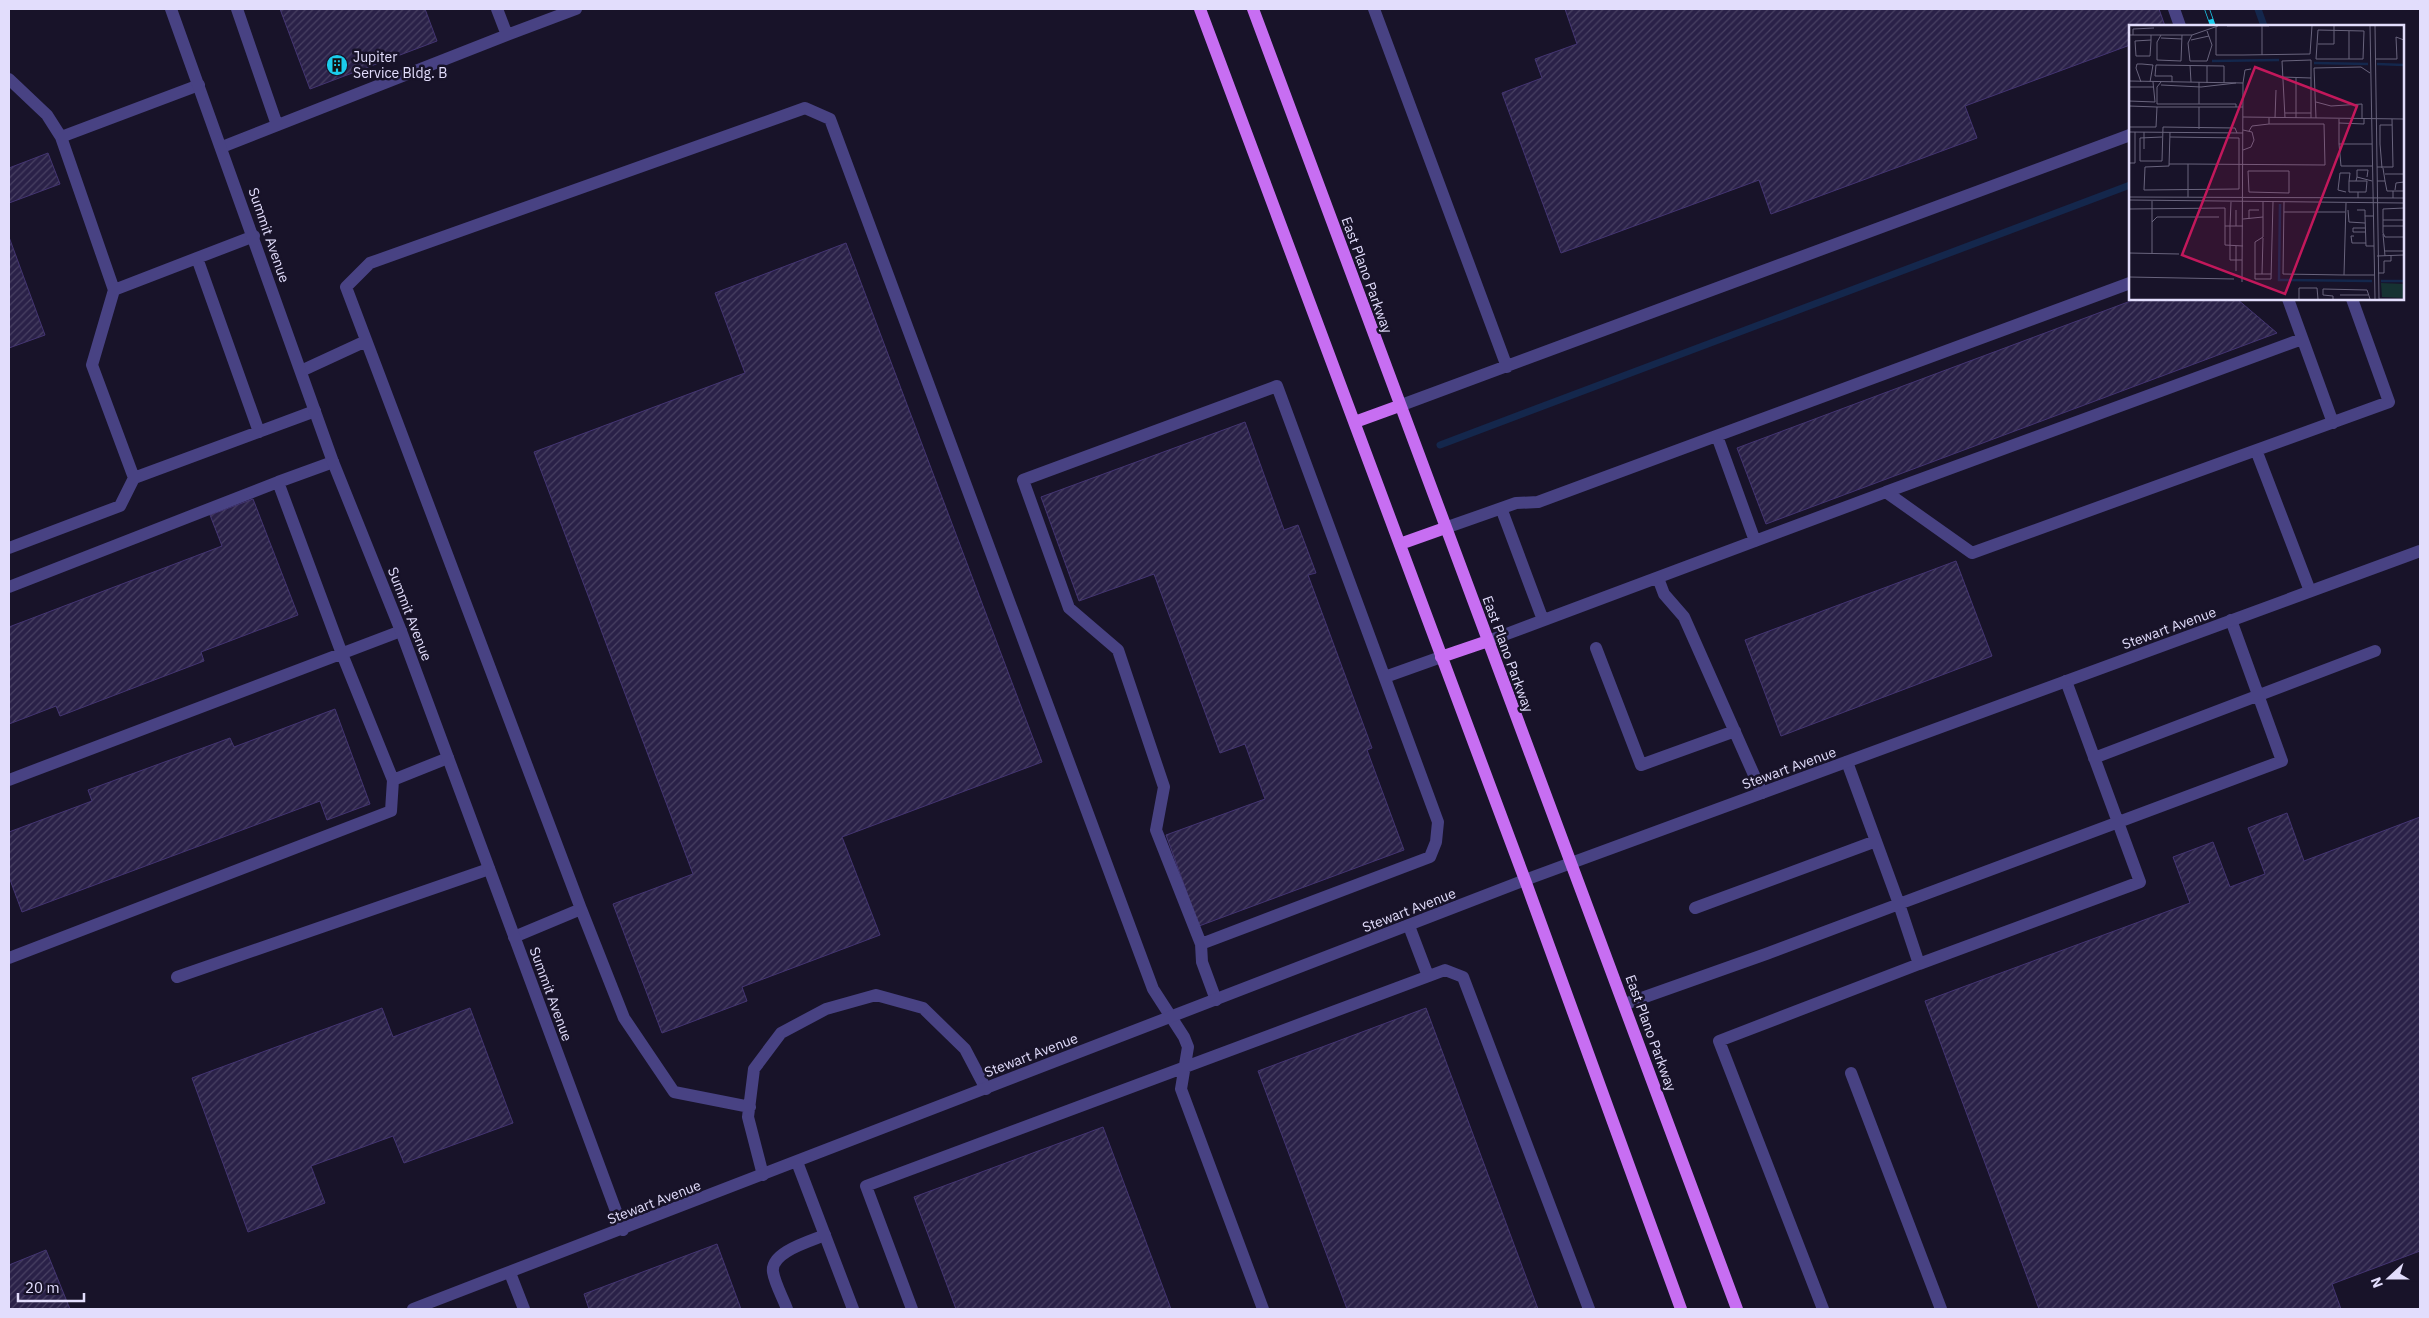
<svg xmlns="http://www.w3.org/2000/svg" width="2429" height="1318" font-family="'IBM Plex Sans',sans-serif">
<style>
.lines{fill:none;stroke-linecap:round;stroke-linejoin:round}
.stream{stroke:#14274c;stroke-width:7}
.building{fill:url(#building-hatch);stroke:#443572}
.service{stroke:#484283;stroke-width:12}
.minor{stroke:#484283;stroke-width:12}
.primary{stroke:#c76ef2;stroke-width:12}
.rail-casing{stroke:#1bcceb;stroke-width:5.5}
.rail{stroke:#181329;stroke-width:4;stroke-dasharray:11;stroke-linecap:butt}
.labels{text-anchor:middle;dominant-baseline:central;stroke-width:5;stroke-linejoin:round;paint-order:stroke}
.poi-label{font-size:14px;fill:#e2ddfc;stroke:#181329;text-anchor:start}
.street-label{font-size:14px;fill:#e2ddfc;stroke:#181329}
.inset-river{fill:none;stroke:#14274c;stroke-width:2.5}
.inset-road{fill:none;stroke:#69647d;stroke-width:1}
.view{fill:#c2185b;fill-opacity:0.15;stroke:#c2185b;stroke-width:2.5}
.inset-edge{fill:none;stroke:#e2ddfc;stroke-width:2.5}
</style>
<defs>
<pattern id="building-hatch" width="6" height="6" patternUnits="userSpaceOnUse" patternTransform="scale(1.25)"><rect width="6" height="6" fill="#2a2148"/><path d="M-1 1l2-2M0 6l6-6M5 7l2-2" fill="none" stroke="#494163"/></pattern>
</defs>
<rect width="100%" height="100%" fill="#181329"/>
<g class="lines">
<!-- stream -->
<path class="stream" d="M2258,9L2264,26
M1440,445L2130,185"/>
</g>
<!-- building -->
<path class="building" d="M280,9H425L437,41L310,89Z
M1565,9H2159L2165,26H2130V45L1965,106L1977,138L1771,214L1759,180L1561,253L1502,93L1542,78L1535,59L1577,44Z
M48,153L60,184L9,203V168Z
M9,237L45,335L9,348Z
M846,243L1042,762L842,837L880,935L742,987L747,1001L662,1033L613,904L693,874L534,452L745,373L715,293Z
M2136,299H2237L2277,333L1766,524L1737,448Z
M1245,422L1284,530L1298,525L1316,573L1308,575L1372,748L1367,750L1404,850L1199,926L1166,835L1265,799L1245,744L1220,753L1154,574L1079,601L1041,497Z
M253,499L298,615L201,652L204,661L60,716L56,706L9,724V627L222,546L210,515Z
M1956,561L1992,656L1781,736L1745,640Z
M335,709L370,804L327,820L320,801L22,912L9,877V832L92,801L88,790L230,738L234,747Z
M2287,813L2304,861L2420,817V1251L2332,1284L2341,1309H2039L1925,1001L2190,903L2173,857L2213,842L2230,887L2265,874L2248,828Z
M382,1008L393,1037L470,1008L513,1123L404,1163L393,1136L311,1166L325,1203L248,1232L192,1078Z
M1426,1008L1538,1309H1347L1258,1071Z
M1103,1127L1171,1309H956L914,1197Z
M717,1244L741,1309H589L584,1294Z
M46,1250L70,1309H9V1265Z"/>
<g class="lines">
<!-- service -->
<path class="service" d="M237,9L277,125
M1374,9L1507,367
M2174,9L2180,26
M507,35L576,9
M9,79L47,115L61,137L114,290L92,365L134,478
M61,137L199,85
M222,147L507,35L497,9
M197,258L259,432
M114,290L254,236
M2288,299L2333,423
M301,371L366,341
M1277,386L1438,822L1436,842L1430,857L1201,944L1156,830L1164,787L1118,650L1069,608L1023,480Z
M1399,406L2130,135
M1717,436L1755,541
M2256,450L2310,591
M278,482L342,654L393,780
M1886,492L2302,339
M1501,508L1543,620
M1445,528L1516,503L1538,502L2130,283
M9,548L120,506L134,478L315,411
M1658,578L1664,594L1684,617L1762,793
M9,587L278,482L333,462
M1488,641L1886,492L1972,553L2389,402L2352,299
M1596,648L1641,765L1735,731
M1385,677L1441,657
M2094,758L2375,651
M1847,762L1899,904L2282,761L2231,620
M9,780L401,631
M1695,908L1876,841
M581,909L624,1018L674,1092L750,1107
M1409,926L1428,976
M514,937L581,909L346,287L370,263L805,108L830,119L1153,989L1184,1037L1188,1047L1181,1089L1263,1309
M1201,944L1202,962L1216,1000
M9,958L391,811L393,780L448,758
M177,977L489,869
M1625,1004L1766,954L1899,904L1919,964L2140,882L2066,681
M1851,1073L1941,1309
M763,1175L748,1117L754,1069L781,1033L826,1009L876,995L923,1008L965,1049L986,1089
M510,1273L524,1309
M787,1309C783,1298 775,1284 773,1272C770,1252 811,1241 825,1235
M912,1309L866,1186L1445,970L1463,977L1589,1309
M1823,1309L1719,1041L1919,964"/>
<!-- minor -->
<path class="minor" d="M171,9L333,462L401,631L623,1230
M797,1162L853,1309
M413,1309L1525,880L2420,551"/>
<!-- primary -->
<path class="primary" d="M1200,9L1525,880L1681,1309
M1253,9C1412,443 1577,875 1737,1309
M1355,422L1399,406
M1400,544L1445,528
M1441,657L1488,641"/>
<!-- rail casing -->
<g class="rail-casing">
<path id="rail" d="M2207,9L2213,26"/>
</g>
<!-- rail -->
<use href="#rail" class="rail"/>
</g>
<!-- icons -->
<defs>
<g id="building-disc" transform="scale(1.125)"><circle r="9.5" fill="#1bcceb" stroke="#181329"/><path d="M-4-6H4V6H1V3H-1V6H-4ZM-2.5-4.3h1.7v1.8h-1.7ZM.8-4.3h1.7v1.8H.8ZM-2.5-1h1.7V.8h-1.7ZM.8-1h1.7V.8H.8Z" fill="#111"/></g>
</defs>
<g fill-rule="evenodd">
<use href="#building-disc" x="337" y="65"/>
</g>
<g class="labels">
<!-- poi labels -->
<g class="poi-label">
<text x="353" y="57">Jupiter<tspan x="353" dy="16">Service Bldg. B</tspan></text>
</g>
<!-- street labels -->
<g class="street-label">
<text transform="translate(269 235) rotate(71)">Summit Avenue</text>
<text transform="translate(1367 275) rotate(70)">East Plano Parkway</text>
<text transform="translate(410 614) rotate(69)">Summit Avenue</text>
<text transform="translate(2169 628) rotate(-20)">Stewart Avenue</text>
<text transform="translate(1508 654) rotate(70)">East Plano Parkway</text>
<text transform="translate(1789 768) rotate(-20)">Stewart Avenue</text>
<text transform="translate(1409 910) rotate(-21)">Stewart Avenue</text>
<text transform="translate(551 994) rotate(70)">Summit Avenue</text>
<text transform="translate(1651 1033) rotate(70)">East Plano Parkway</text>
<text transform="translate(1031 1055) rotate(-21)">Stewart Avenue</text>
<text transform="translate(654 1202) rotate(-21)">Stewart Avenue</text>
</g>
</g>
<!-- overview -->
<g transform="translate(2129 25)">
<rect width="275" height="275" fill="#181329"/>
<path d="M252,258L275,259V273L253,272Z" fill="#163232"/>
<path class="inset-river" d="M83,36L150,35M185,38L239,39M248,39L275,40M151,179L150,255L243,256M252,256H275"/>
<path class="inset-road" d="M98,1H140M133,1V30M241,1L246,274M246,1L250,274M87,2V30H114L181,29L183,1M189,5L235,6L234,34H187ZM220,6V34M0,10H63L89,1M4,10V4L25,3M32,10L28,17V35L52,36L53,10M63,10L59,18L61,36H78L83,20L78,6M32,13L53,14M22,15L6,16L7,31H21L22,16V10M62,15L80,11M189,19H205V1M247,34H268L267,12L275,15M61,40L62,57M153,52L182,53M0,56L114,58M12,57L7,43L8,39H13L24,40L21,57M32,57L28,62V79H107V82M43,57V51H26L27,40L95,41V58M70,57V79M78,58V41M32,60L72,62L107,58M0,62H24M0,76L26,77L24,57M187,77L202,81L233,79V94M0,81L28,82L27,102H0M28,82H114M156,88H182M114,92L275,94M146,93L147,65M156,93L153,36L182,35V93M167,93V53M187,93L185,43L232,42L241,48M210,94V119H243M210,98L235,99V94M70,104V82M114,105L123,107L125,115L122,122L114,125M120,106L123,101L140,99M0,107L114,108M33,112L11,113V136H33L34,102L106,103L108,108M41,112L110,113V164L15,165L16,142L40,141L41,107M210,119L212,141H243M251,119V100H263M251,119L253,143M15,124V107M0,138H6V107M40,139H59M248,142H264L263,94M119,146H160V168L120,167ZM256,149H275M228,152L227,156H220V167H229V173M238,152L239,145H228V152L243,156M227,156H238L237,167H229M248,156H256L254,143M256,156L258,166H264M266,165L267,158L275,157M217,167L209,165L211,148H221L220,156M0,172L275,173M59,172V139L196,140L195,99H140V93M264,173V166H275M0,175L275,178M23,176V197M102,177L101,201H96V220L114,221M134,177V212L126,217V254H142L144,177M155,177L154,249L215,250L217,178M275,183L254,184V208L256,212H275M0,184L96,183V201M219,185L220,197L236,198M228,185H236V191H244M155,187H216M236,191L237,221H245M114,194L134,192M120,194V185H130M254,195H275M107,201V185M254,201H275M236,203H224V207H236M254,209L256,231M225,211H222L223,218H237M256,226H275M0,228L50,229M23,228V197L28,192H90M248,231L275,230M113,235H101V201H114M107,246V221M249,248H255V236H262V231M126,249H142M133,249L134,213M215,250H245M0,252L105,254M113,257L114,58L116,45L122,44M211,270H239M170,274V263H188L189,274M204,274V271L194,270V264L238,265L241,274M250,274H275"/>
<path class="view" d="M126,42L228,81L156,269L53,230Z"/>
<rect width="275" height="275" class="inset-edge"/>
</g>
<!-- border -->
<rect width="2429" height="1318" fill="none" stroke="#e2ddfc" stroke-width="20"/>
<!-- north arrow -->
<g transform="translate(2389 1278) rotate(249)" stroke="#181329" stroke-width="4" paint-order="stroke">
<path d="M0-4L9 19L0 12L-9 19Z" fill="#e2ddfc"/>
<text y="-8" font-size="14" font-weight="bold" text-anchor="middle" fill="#e2ddfc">N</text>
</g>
<!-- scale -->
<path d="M18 1293v8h66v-8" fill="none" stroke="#e2ddfc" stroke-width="2.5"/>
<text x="25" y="1293" font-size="15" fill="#e2ddfc" stroke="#181329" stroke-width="4" paint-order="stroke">20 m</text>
</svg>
